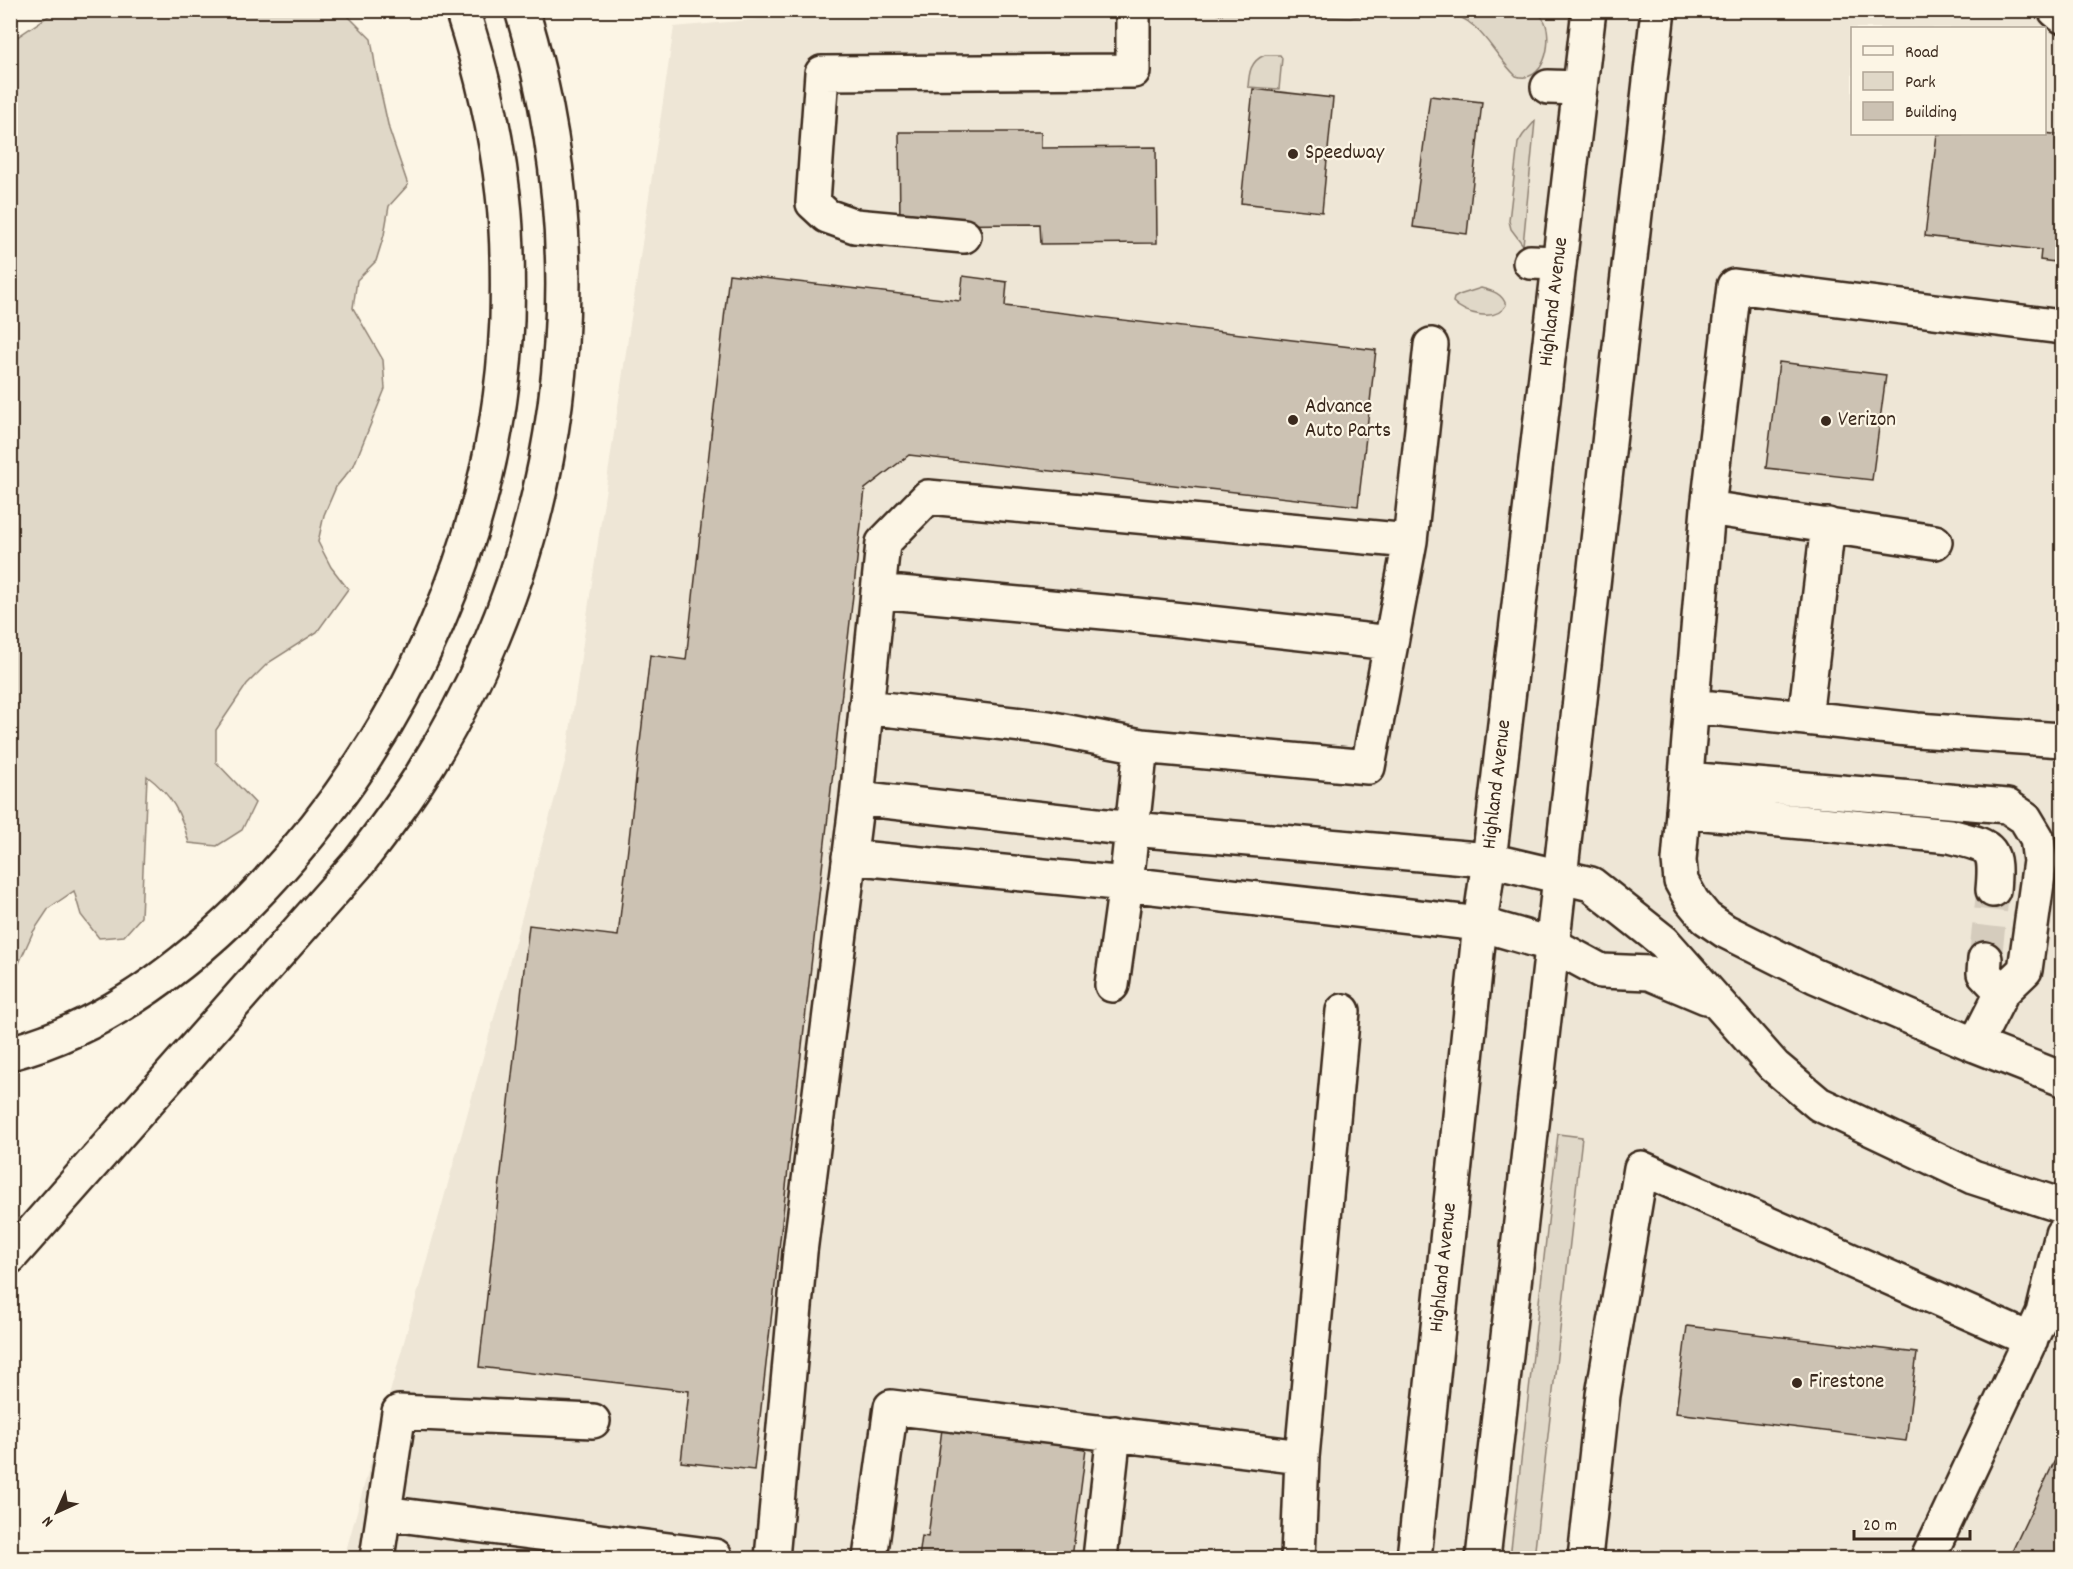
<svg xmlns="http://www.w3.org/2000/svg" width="2073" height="1569" font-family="Dekko,sans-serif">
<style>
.built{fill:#eee6d6;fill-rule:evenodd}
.green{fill:#e0d8c8;stroke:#8e8173;stroke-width:1.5}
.building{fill:#ccc2b3;stroke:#3b2a1e;stroke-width:1.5}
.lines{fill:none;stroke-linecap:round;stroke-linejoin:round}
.minor-tunnel{stroke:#d5ccbd;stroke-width:33;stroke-dasharray:33 16;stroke-linecap:butt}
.minor-casing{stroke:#3b2a1e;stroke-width:38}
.major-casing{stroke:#3b2a1e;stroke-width:38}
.highway-casing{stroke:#3b2a1e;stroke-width:38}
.minor{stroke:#fcf5e5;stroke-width:33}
.major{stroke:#fcf5e5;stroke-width:33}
.highway{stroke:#fcf5e5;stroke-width:33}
.poi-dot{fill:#3b2a1e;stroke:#fcf5e5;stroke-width:2}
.labels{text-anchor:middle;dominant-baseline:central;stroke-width:4.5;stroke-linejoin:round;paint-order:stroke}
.poi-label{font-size:21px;fill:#3b2a1e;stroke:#fcf5e5;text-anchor:start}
.street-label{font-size:21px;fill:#3b2a1e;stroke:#fcf5e5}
</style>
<rect width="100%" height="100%" fill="#fcf5e5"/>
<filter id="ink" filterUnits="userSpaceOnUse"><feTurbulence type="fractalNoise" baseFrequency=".0167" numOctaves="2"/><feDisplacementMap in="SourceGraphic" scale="12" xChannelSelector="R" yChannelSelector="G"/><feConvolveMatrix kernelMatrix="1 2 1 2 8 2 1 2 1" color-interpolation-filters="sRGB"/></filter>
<g filter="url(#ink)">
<!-- built -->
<path class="built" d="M855,10L2062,11V1558H344L566,758L674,27ZM1852,28H2044V134H1852Z"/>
<!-- green -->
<path class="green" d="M56,11H343L371,39L376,70L389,129L408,185L389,206L384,235L376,261L357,280L353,308L383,360L385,389L354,465L336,487L324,515L318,542L331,567L348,589L317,632L268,663L247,684L216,730V762L255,803L242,830L217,846L189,843C181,813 172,795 147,776L141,917L124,936L99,938L81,915L74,891L49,908L33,932L11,981L10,42Z
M1216,11V10L1364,11L1359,16L1350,18L1279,14H1217Z
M1443,11H1536C1539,14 1543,18 1545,22C1553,42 1544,85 1516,76C1490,51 1482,19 1443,11Z
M1265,55H1280L1282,58L1279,89L1248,87C1249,73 1250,61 1265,55Z
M1535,121L1523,245L1511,229L1509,221L1518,143L1523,135Z
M1481,288C1493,291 1502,293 1506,305C1496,323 1465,314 1453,302L1454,298L1459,295Z
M1558,1134L1582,1137L1534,1558H1510Z"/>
<!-- building -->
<path class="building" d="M1253,89L1333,98L1322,212L1241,203Z
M1430,96L1482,102L1467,234L1413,227Z
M899,132H1041V148L1156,147L1157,243L1041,244L1040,224L900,225Z
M2044,133L2062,135V263L2040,260L2041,250L1925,236L1937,134Z
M729,274L960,301L963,276L1007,282L1005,306L1376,350L1358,506L909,455L865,489L754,1470L681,1462L689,1391L479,1367L529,925L618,936L650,655L686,660Z
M1779,362L1886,375L1872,480L1766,468Z
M1687,1326L1917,1353L1906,1441L1676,1413Z
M942,1429L1086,1448L1072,1558H919L922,1536L928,1537Z
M2062,1445V1558H2009Z"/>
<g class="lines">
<!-- minor-tunnel -->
<path class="minor-tunnel" d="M1985,959L1993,890"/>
<!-- minor casing -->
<g class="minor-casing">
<path id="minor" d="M2055,10L2062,16
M1548,87L1579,88
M964,236L855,226L827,216L813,203L822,73L1133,71V10
M1530,262L1559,263
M2062,327L1734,286L1708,508L1679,861L1681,881L1692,901L1706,918L1725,931L1815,976L1975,1045L2062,1079
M1708,508L1935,542
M1410,541L1431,345
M878,591L1136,615L1391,643
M1692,706L1917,730L2062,740
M866,707L1048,728L1141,746
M1805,718L1828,525
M1686,779L2007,806L2025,818L2037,838L2040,861L2025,970L2002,992L1975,1045
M857,798L1132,829L1489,860L1591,884L1664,942L1774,1066L1819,1104L1973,1177L2062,1206
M1683,811L1950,836C1991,847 1997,845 1993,890
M849,857L1126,884L1480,924L1553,945L1601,971L1649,973L1706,997
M1985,959L1984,973L2002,992
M1302,1457L1343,1011
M384,1513L715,1556V1558
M377,1558L399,1412L593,1421
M772,1558L800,1252L857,798L883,543L928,497L1410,541L1368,767L1141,746L1126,884L1112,985
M870,1558L891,1407L1302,1457L1298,1558
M1100,1558L1114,1433
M1585,1558L1603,1395L1641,1168L2031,1340
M1928,1558L2043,1313L2062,1234"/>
</g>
<!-- major casing -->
<g class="major-casing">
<g id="major">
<path id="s1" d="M1414,1558L1480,924L1489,860L1589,10"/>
<path d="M1483,1558L1658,10"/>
</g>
</g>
<!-- highway casing -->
<g class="highway-casing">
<path id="highway" d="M10,1053C109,1027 196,958 265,885C409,732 498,531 507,320C508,278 508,236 503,194C496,132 482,71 462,10
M10,1257L360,861C381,833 402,806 421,776C566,545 600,271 522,10"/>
</g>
<!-- minor -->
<use href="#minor" class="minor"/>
<!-- major -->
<use href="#major" class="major"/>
<!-- highway -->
<use href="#highway" class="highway"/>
</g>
</g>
<!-- markers -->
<g class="poi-dot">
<circle cx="1293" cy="154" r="6"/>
<circle cx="1293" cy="420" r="6"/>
<circle cx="1826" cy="421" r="6"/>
<circle cx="1797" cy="1383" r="6"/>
</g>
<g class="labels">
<!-- poi labels -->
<g class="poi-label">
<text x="1305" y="154">Speedway</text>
<text x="1305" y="408">Advance<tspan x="1305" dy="24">Auto Parts</tspan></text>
<text x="1838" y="421">Verizon</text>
<text x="1809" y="1383">Firestone</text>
</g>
<!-- street labels -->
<g class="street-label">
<text stroke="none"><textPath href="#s1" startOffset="1264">Highland Avenue</textPath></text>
<text stroke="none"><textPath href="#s1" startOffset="778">Highland Avenue</textPath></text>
<text stroke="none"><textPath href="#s1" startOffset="292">Highland Avenue</textPath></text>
</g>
</g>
<!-- margin -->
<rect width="2073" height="1569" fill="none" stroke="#fcf5e5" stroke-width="36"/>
<rect x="18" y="18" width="2037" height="1533" fill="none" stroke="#3b2a1e" stroke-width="2" filter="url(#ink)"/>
<!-- legend -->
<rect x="1851" y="27" width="195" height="108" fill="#fcf5e5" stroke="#afa495" stroke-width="1.5"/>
<rect x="1863" y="46" width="30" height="9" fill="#fcf5e5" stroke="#afa495" stroke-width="1.5"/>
<text x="1905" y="57" font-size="18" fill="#3b2a1e">Road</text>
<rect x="1863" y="72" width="30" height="18" fill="#e0d8c8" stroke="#afa495" stroke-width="1.5"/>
<text x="1905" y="87" font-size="18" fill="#3b2a1e">Park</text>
<rect x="1863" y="102" width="30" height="18" fill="#ccc2b3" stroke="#afa495" stroke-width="1.5"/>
<text x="1905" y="117" font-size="18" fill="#3b2a1e">Building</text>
<!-- north arrow -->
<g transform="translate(57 1512) rotate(225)" stroke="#fcf5e5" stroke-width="4.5" paint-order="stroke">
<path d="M0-4.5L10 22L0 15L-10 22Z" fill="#3b2a1e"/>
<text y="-9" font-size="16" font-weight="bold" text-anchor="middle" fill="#3b2a1e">N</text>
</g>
<!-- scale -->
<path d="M1854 1530v9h116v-9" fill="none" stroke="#3b2a1e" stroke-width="3"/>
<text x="1863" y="1530" font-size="18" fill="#3b2a1e" stroke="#fcf5e5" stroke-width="4.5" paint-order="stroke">20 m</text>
</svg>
